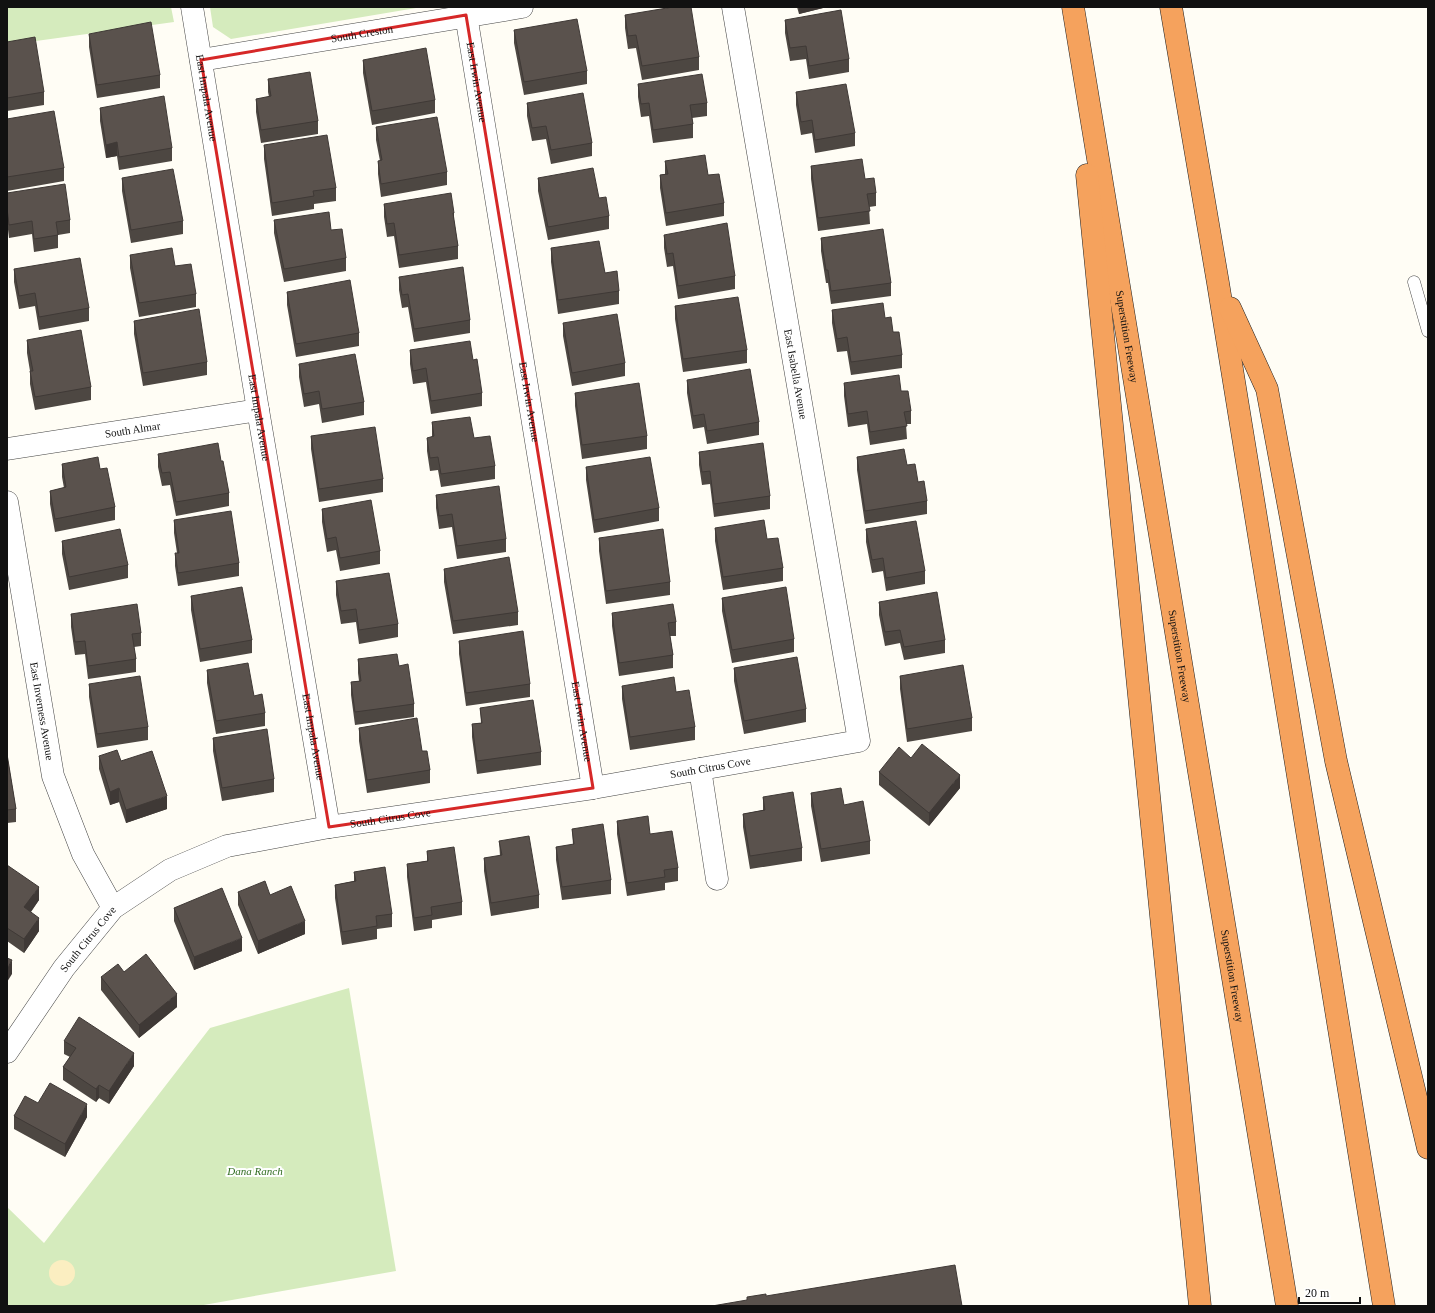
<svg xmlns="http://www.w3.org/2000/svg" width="1435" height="1313" font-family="'Times New Roman',serif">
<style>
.green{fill:#d5ebbd}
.sand{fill:#fbeec1}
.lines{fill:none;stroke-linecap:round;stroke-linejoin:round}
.lane-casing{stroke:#444;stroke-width:13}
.street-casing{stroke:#444;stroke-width:23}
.highway-casing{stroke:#222;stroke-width:23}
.lane{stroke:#fff;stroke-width:12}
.street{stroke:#fff;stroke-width:22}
.highway{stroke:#f5a25d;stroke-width:22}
.wall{fill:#4d4742}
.shaded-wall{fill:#3f3936}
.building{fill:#5a524d;stroke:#3f3936}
.marked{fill:none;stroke:#d62828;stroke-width:3;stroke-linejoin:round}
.labels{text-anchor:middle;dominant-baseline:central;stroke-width:4;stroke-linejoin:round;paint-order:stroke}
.street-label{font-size:11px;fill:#111;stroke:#fff}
.park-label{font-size:11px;font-style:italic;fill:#2f6b1f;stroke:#fff}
</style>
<rect width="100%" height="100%" fill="#fffdf5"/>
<!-- green -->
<path class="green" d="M7,7H171L174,22L7,45Z
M210,7H422L231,39L213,27Z
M349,988L396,1271L198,1306H7V1207L44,1243L210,1028Z"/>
<!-- sand -->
<path class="sand" d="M49 1273a13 13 0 1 1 26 0a13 13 0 1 1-26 0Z"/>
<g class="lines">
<!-- lane casing -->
<g class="lane-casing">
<path id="lane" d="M1414,282L1428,331"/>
</g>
<!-- street casing -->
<g class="street-casing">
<g id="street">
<path id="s1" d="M192,7L258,410L329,827"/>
<path id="s2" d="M466,15L593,788"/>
<path id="s3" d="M201,60L522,7"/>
<path id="s4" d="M7,449L258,410"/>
<path id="s5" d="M7,502L53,776L83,854L113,908"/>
<path d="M700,769L717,879"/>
<path id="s6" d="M7,1052L64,968L113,908L170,870L227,846L329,827L593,788L859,741L733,7"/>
</g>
</g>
<!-- highway casing -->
<g class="highway-casing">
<g id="highway">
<path id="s7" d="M1073,7L1287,1306"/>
<path d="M1171,7L1218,283L1384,1306"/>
<path d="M1087,175L1200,1306"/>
<path d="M1230,308L1267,389L1336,761L1428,1148"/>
</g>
</g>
<!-- lane -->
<use href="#lane" class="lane"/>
<!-- street -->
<use href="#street" class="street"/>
<!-- highway -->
<use href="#highway" class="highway"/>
</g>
<!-- wall -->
<path class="wall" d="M797,7H827L799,14Z
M625,15L699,57V70L642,80L636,48L628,49L625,28Z
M785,20L849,59V72L809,79L806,59L790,61L785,33Z
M514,30L587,71V84L524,95L514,43Z
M89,34L160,75V88L97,98L89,47Z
M7,42L44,92V105L7,111Z
M363,60L435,100V113L372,125L363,73Z
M268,79L318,121V134L261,143L256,112V99L269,97L268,92Z
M638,84L707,103V116L692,118L693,124V138L653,143L649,116L641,117L638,97Z
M796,92L855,133V146L815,153L812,133L801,135L796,105Z
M527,103L592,143V156L551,164L546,139L532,141L527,116Z
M100,108L172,148V161L119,170L117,156L106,158L100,121Z
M7,119L64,168V181L7,191Z
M376,127L447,172V185L381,197L378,174V161H380L376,140Z
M264,145L336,188V201L314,204V209L272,216L264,159Z
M665,161L708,175L724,203V216L666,226L660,188V175L665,174Z
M811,166L865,179L876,193V206L869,207L870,224L818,231L811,179Z
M122,178L183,221V234L131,243L122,191Z
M538,178L599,198L609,216V229L548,240L538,191Z
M7,193L70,220V233L58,235V248L34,252L32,234L9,238L7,221Z
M384,204L454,213V220L458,246V259L399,268L394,236L387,237L384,217Z
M274,220L331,230L346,258V271L284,282L274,233Z
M664,235L735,276V289L678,299L673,266L667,267L664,248Z
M821,238L891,283V296L831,304L828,283H826L821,251Z
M551,248L605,273L619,291V304L558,314L551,262Z
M130,255L175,266L196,294V307L139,317L130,268Z
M14,269L89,308V321L39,330L35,306L19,309L14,282Z
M399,277L470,320V333L414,342L408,307L402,308L399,290Z
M287,292L359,333V346L296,357L287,305Z
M675,306L747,350V363L683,372L675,319Z
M832,310L885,318L893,332L902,355V368L851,375L847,351L837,352L832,323Z
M134,321L207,362V375L143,386L134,334Z
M563,323L625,363V376L572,386L563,336Z
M27,340L91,387V400L35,410L30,384V371L27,353Z
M410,350L473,360L482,393V406L431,414L426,382L413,384L410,364Z
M299,364L364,402V415L322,423L319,404L304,407L299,377Z
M687,380L759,422V435L707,444L704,427L693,429L687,393Z
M844,383L901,391L911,411V424H906L907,439L870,445L867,424L848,427L844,396Z
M575,393L647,436V449L582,459L575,406Z
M432,422L474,438L495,466V479L441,487L438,470L430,471L427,451V438L432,437Z
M311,436L383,479V492L319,502L311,449Z
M699,452L770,496V509L714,517L710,484L702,485L699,465Z
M158,454L221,461L229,493V506L176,516L170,485L162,486L158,467Z
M857,457L907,465L918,482L927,501V514L865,524L857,470Z
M62,464L115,507V520L55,532L50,504V491L64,488L62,477Z
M586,467L659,508V521L594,533L586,480Z
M436,495L506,539V552L457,559L452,527L439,529L436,508Z
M322,509L380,551V564L340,571L336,550L327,552L322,522Z
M174,520L239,563V576L178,586L175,566V553H177L174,533Z
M715,528L767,539L783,568V581L723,590L715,541Z
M866,529L925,571V584L886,591L883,571L872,573L866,542Z
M599,538L670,582V595L606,604L599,551Z
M62,541L128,565V578L69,590L62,554Z
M444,569L518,612V625L453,634L444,582Z
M336,581L398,624V637L359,644L356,622L341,624L336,595Z
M191,596L252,640V653L200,662L191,610Z
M722,598L794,639V652L732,663L722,611Z
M879,602L945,640V653L904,660L900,643L885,646L879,615Z
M612,613L676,622V636H670L673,655V668L619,676L612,626Z
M71,614L141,633V646L134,647L136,659V672L88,679L85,654L75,655L71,627Z
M459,641L530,684V697L466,706L459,654Z
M358,659L399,666L414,704V717L355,725L351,695V682L359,681L358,673Z
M734,668L806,709V722L744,734L734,681Z
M207,670L254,696L265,713V726L216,734L207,683Z
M900,676L972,718V731L907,742L900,689Z
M89,684L148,727V740L97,748L89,697Z
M622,686L676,692L695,727V740L630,750L622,699Z
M480,708L541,752V765L477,774L472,737V724L481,723Z
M359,728L422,751L430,770V783L367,793L359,741Z
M213,738L274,779V792L222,801L213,751Z
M7,754L16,809V822L7,823Z
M99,756L121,761L167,809L126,823L119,802L110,805L99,769Z
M911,758L960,788L929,826L879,785V772Z
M811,793L844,805L870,841V854L821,862L811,806Z
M763,797L802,848V861L750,869L743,827V814L763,810Z
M617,821L650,834L678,868V881L665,883V890L627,896L617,834Z
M572,829L611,880V894L562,900L556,860V847L573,845Z
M499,841L539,895V908L491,916L484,871V858L500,856Z
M427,851L462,902V915L432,920V928L414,931L407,877V864L427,861Z
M7,865L39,900L31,912L39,931L24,953L7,941Z
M354,872L392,914V927L377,929V939L342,945L335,898V885L354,881Z
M238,892L270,895L305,934L258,954L238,905Z
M174,908L242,951L194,970L174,921Z
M124,972L177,1007L139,1038L101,990V977Z
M64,1041L134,1066L109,1104L99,1098L96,1102L63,1080V1067L70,1057L64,1054Z
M38,1103L87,1117L65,1157L14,1129V1116Z"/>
<!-- shaded-wall -->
<path class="shaded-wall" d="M799,7H827L799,14Z
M117,142V156L106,158V145Z
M960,775V788L929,826V813Z
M119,788V802L110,805V792Z
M167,796V809L126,823V810Z
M39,887V900L24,921V907Z
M39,918V931L24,953V939Z
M305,921V934L258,954V941Z
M242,938V951L194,970V957Z
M12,960V974L7,982V969Z
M177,994V1007L139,1038V1025Z
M134,1053V1066L109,1104V1091Z
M99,1085V1098L96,1102V1089Z
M87,1104V1117L65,1157V1144Z"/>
<!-- building -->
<path class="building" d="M673,7H691L699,57L642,66L636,35L628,36L625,15Z
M841,10L849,59L809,66L806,46L790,48L785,20Z
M577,19L587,71L524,82L514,30Z
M151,22L160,75L97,85L89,34Z
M35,37L44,92L7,98V42Z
M426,48L435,100L372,111L363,60Z
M310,72L318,121L261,130L256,99L271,96L268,79Z
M702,74L707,103L690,105L693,124L653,130L649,103L641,104L638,84Z
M846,84L855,133L815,140L812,120L801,122L796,92Z
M583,93L592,143L551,150L546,126L532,128L527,103Z
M164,96L172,148L119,157L117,142L106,145L100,108Z
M54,111L64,168L7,177V119Z
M437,117L447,172L381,184L378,161L382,160L376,127Z
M327,135L336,188L313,191L314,196L272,203L264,145Z
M705,155L708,175L719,174L724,203L666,213L660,175L668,174L665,161Z
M862,159L865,179L874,178L876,193L867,194L870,211L818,218L811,166Z
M593,168L599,198L606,197L609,216L548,227L538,178Z
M173,169L183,221L131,230L122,178Z
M65,184L70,220L56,222L58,235L34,239L32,221L9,225L7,208V193Z
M451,193L454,213H453L458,246L399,255L394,223L387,224L384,204Z
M329,212L331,230L342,229L346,258L284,269L274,220Z
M727,223L735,276L678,286L673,253L667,254L664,235Z
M883,229L891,283L831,291L828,270H826L821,238Z
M599,241L605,273L617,271L619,291L558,300L551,248Z
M172,248L175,266L191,264L196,294L139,303L130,255Z
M80,258L89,308L39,317L35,293L19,296L14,269Z
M463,267L470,320L414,329L408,294L402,295L399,277Z
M350,280L359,333L296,344L287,292Z
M738,297L747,350L683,359L675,306Z
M883,303L885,318L891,317L893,332H899L902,355L851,362L847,337L837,339L832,310Z
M199,309L207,362L143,373L134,321Z
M617,314L625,363L572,373L563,323Z
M81,330L91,387L35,397L30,371H33L27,340Z
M470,341L473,360L477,359L482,393L431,401L426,368L413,371L410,350Z
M355,354L364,402L322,409L319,391L304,394L299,364Z
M750,369L759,422L707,431L704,414L693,416L687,380Z
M899,375L901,391H908L911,411L904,412L907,426L870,432L867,411L848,414L844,383Z
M639,383L647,436L582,445L575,393Z
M470,417L474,438L490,436L495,466L441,474L438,457L430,458L427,438L434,436L432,422Z
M375,427L383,479L319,489L311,436Z
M218,443L221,461H223L229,493L176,502L170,472L162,473L158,454Z
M763,443L770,496L714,504L710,471L702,472L699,452Z
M904,449L907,465L915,464L918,482L924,481L927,501L865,511L857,457Z
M98,457L100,469L107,468L115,507L55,519L50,491L66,487L62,464Z
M650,457L659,508L594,520L586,467Z
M499,486L506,539L457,546L452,514L439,516L436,495Z
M371,500L380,551L340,558L336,537L327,539L322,509Z
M231,511L239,563L178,573L175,553H179L174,520Z
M764,520L767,539L778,538L783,568L723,577L715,528Z
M916,521L925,571L886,578L883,558L872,560L866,529Z
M120,529L128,565L69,577L62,541Z
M663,529L670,582L606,591L599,538Z
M509,557L518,612L453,621L444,569Z
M389,573L398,624L359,630L356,609L341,611L336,581Z
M242,587L252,640L200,649L191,596Z
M786,587L794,639L732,650L722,598Z
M937,592L945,640L904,647L900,630L885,632L879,602Z
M137,604L141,633L132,634L136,659L88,666L85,641L75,642L71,614Z
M673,604L676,622L668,623L673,655L619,663L612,613Z
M523,631L530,684L466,693L459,641Z
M397,654L399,666L408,664L414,704L355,712L351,682L361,681L358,659Z
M797,657L806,709L744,721L734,668Z
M248,663L254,696L262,694L265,713L216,721L207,670Z
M963,665L972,718L907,729L900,676Z
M140,676L148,727L97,734L89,684Z
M674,677L676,692L689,690L695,727L630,737L622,686Z
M533,700L541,752L477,761L472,724L482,723L480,708Z
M417,718L422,751H427L430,770L367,780L359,728Z
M267,729L274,779L222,788L213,738Z
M922,744L960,775L929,813L879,772L899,747L911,758Z
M117,750L121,761L152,751L167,796L126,810L119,788L110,792L99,756Z
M7,754L16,809L7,810Z
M841,788L844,805L863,801L870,841L821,849L811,793Z
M793,792L802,848L750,856L743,814L765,810L763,797Z
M648,816L650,834L672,831L678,868L664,870L665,877L627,883L617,821Z
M603,824L611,880L562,887L556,847L574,844L572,829Z
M529,836L539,895L491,903L484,858L502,855L499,841Z
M454,847L462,902L431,907L432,915L414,918L407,864L428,861L427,851Z
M7,865L39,887L24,907L39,918L24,939L7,928Z
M385,867L392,914L376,916L377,926L342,932L335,885L356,881L354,872Z
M265,881L270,895L291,886L305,921L258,941L238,892Z
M222,888L242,938L194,957L174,908Z
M146,954L177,994L139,1025L101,977L118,964L124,972Z
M7,958L12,960L7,969Z
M79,1017L134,1053L109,1091L99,1085L96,1089L63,1067L76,1048L64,1041Z
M50,1083L87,1104L65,1144L14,1116L25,1096L38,1103Z
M955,1265L962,1306H712L747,1300V1297L766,1294V1296Z"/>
<!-- marked area -->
<path class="marked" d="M466,15L593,788L329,827L201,60Z"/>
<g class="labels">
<!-- street labels -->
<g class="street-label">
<text stroke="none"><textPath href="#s3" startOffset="163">South Creston</textPath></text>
<text stroke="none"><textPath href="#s2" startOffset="68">East Irwin Avenue</textPath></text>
<text stroke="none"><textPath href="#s1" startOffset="92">East Impala Avenue</textPath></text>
<text stroke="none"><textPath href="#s7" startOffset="334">Superstition Freeway</textPath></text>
<text transform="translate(796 374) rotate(80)">East Isabella Avenue</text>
<text stroke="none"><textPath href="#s2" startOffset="392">East Irwin Avenue</textPath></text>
<text stroke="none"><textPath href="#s1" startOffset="416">East Impala Avenue</textPath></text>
<text stroke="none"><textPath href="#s4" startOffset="127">South Almar</textPath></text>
<text stroke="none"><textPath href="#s7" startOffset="658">Superstition Freeway</textPath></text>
<text stroke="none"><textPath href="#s5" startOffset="212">East Inverness Avenue</textPath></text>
<text stroke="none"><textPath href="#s2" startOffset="716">East Irwin Avenue</textPath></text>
<text stroke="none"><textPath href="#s1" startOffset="740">East Impala Avenue</textPath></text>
<text stroke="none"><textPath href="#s6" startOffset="799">South Citrus Cove</textPath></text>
<text stroke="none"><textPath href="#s6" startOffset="475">South Citrus Cove</textPath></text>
<text stroke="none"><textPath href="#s6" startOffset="139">South Citrus Cove</textPath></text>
<text stroke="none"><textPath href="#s7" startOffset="982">Superstition Freeway</textPath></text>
</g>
<!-- park labels -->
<g class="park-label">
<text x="255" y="1171">Dana Ranch</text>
</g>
</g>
<!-- border -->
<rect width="1435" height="1313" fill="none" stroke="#111111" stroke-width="16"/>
<!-- scale -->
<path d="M1299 1297v6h61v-6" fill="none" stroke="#111111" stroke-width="2"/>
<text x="1305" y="1297" font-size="12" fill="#111111" stroke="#ffffff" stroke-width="3" paint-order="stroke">20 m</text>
</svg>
